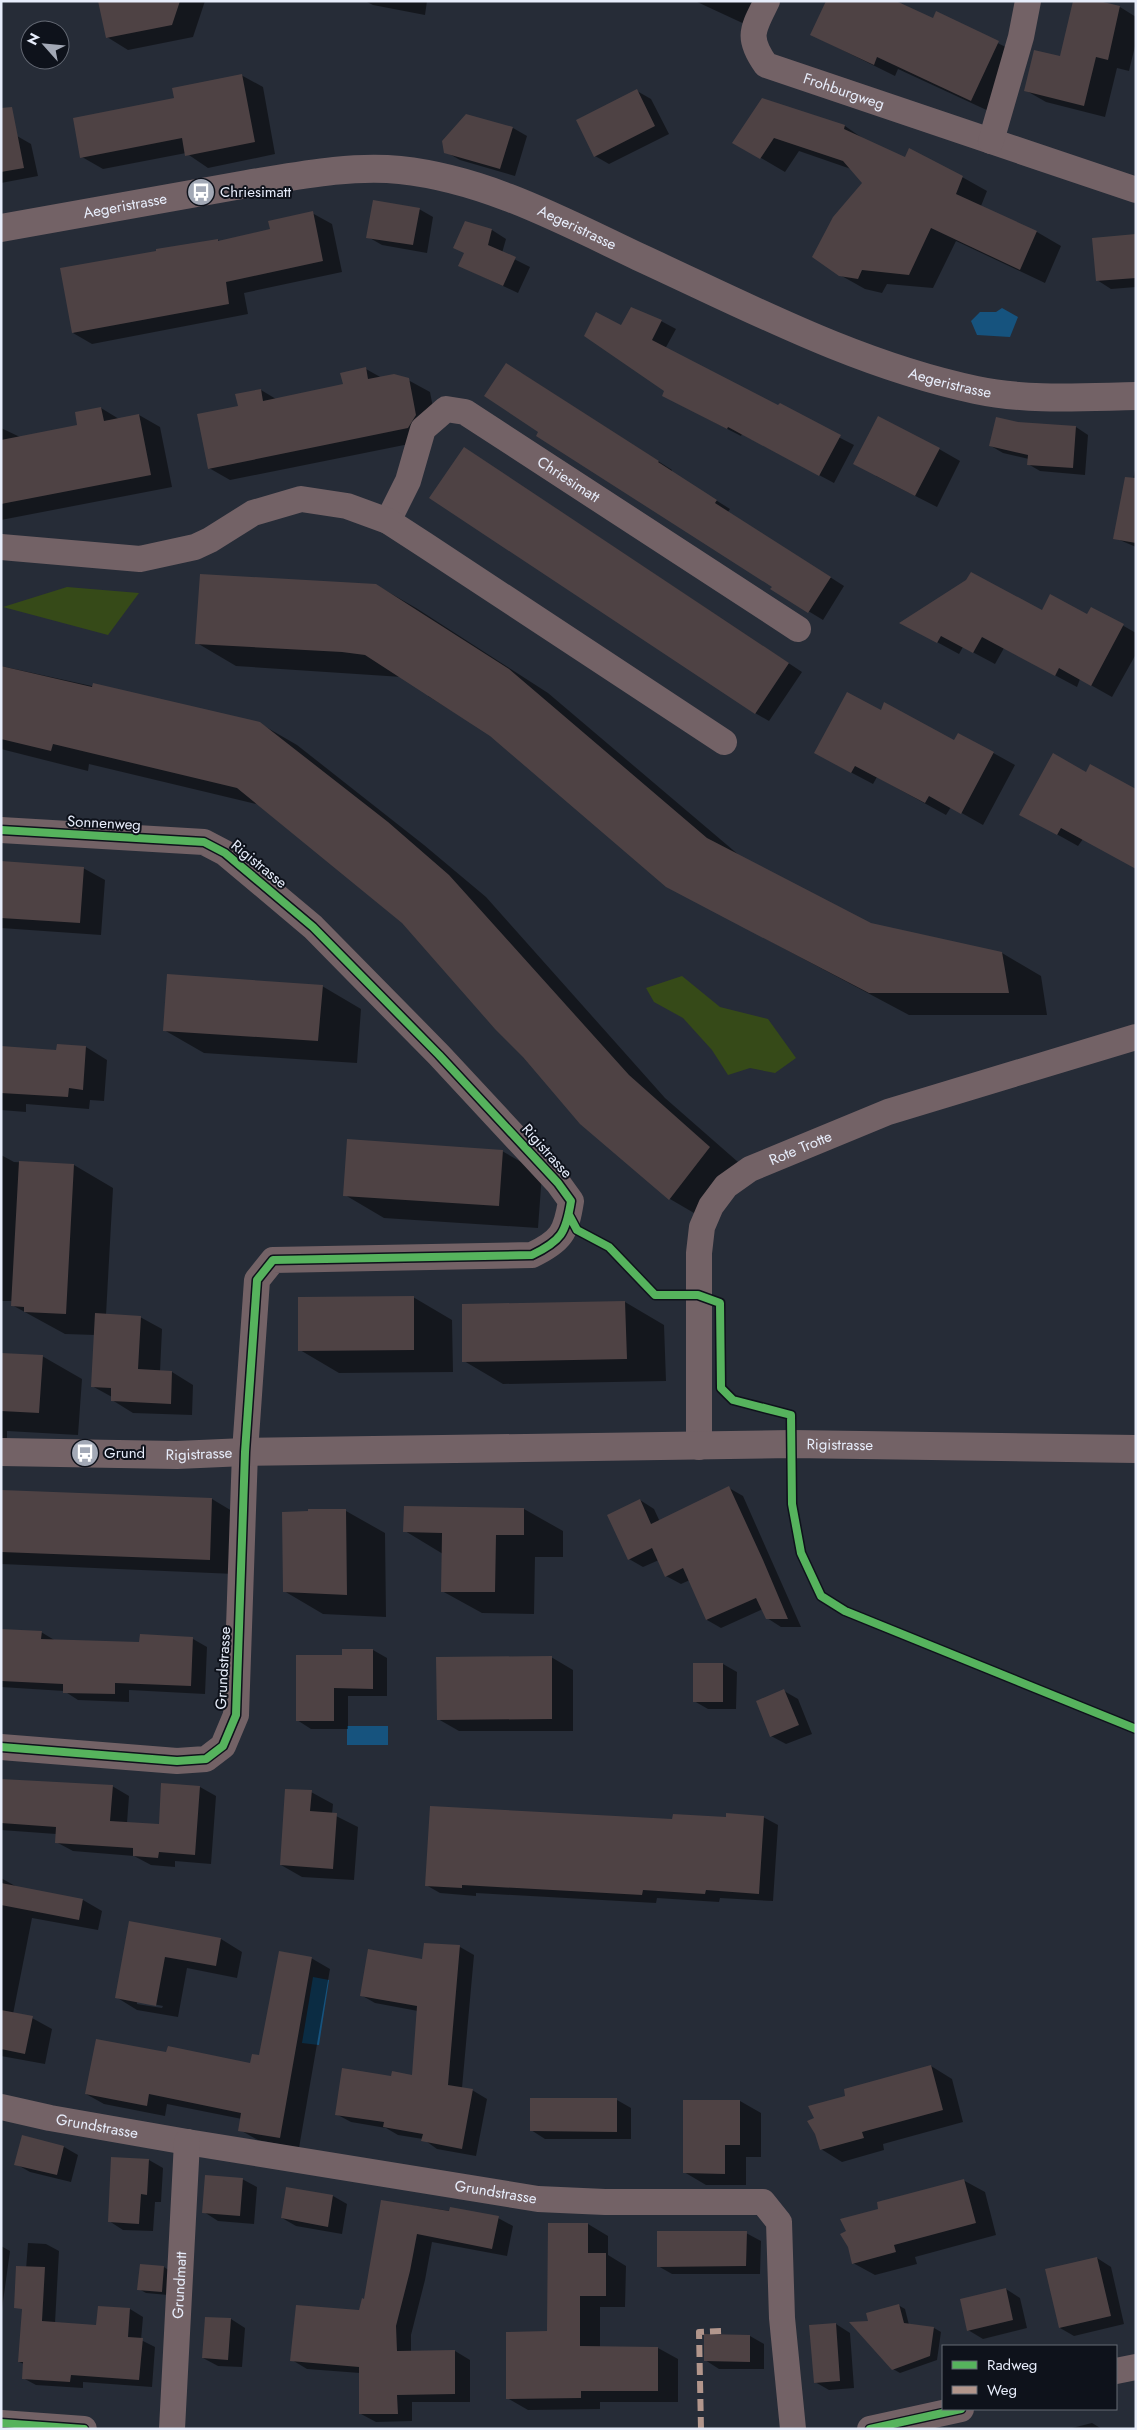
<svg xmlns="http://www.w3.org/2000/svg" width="1137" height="2430" font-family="Jost,sans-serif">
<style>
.green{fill:#364a18}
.water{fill:#16537e}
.shadow{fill:#0007;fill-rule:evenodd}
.building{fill:#4e4244}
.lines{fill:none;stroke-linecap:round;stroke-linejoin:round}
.minor{stroke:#736266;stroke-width:26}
.tertiary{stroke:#736266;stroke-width:28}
.quiet{stroke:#b2968c;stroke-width:6;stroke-dasharray:12 6;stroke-linecap:butt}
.cycleway-casing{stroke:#0e121b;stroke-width:11}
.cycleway{stroke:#56b35d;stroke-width:8}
.labels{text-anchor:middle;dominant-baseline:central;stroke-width:4;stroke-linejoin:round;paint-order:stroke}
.street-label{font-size:15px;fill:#e7edfb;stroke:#0e121b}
.poi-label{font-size:15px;fill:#e7edfb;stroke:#0e121b;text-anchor:start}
</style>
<rect width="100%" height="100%" fill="#262c37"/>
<!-- green -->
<path class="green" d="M67,587L139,593L108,635L3,607Z
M682,976L720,1007L768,1019L796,1058L775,1073L750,1068L728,1075L712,1050L683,1018L654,1002L646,988Z"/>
<!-- water -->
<path class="water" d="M1002,308L1018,317L1010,337L977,335L971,321L980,312H996Z
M347,1726H388V1745H347Z
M313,1977L329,1980L319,2045L302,2043Z"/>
<!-- shadow -->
<path class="shadow" d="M99,1H205L193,37L128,50L107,37Z
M365,1H427L425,15L373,5Z
M695,1H763L751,27Z
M1094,1L1120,7L1136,17V42L1129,71L1117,68L1105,117L1046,102L1025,90L1061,58Z
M936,13L1020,54L993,113L898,69L895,76L812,35L933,20Z
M241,75L263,87L275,154L208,168L186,153L103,169L82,157Z
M637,91L651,99L669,134L609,164L595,156Z
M845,126L868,142L906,159L962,177L987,191L981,206L1037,232L1061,246L1045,283L956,241L933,288L887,284L882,293L865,289L840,275L864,183L851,169L799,151L785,172L734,142Z
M513,128L527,136L515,176L460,160L446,152Z
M17,136L31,144L38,176L1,183V139Z
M419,209L433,217L427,253L382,245L368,237Z
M312,213L332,224L342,272L244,293L248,314L92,344L73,333L218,240L220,242L272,230Z
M466,222L492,230L506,239L502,253L530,267L518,293L460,266L465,254Z
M1136,235V287L1111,289L1097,280Z
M661,321L676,329L665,349L854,445L834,483L742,434L741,436L677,403L666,390L622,327Z
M366,369L382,378L408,380L430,392L437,428L429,440L230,480L209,468L239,407L261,390L276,399L344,385Z
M521,373L672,470L671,472L730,509L728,512L844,586L823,620L772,589L773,586L540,432Z
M101,408L119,419L139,415L160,427L172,487L1,520V428L20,437L79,426Z
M1018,423L1076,427L1088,435L1085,475L1040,471L1028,464L1029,459L1003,453L991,446Z
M939,449L960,461L937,507L876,476Z
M478,457L802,672L769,721L755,713Z
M1136,465V547L1115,538L1128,505Z
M376,585L416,608L548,693L740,856L870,924L1002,953L1041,976L1047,1015H909L667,886L491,735L428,696L430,694L402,677L236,666L197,643Z
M1092,608L1136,633V654L1112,697L1080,679L1077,687L1004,648L995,664L963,647L959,654L922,634L1042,612L1088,616Z
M1,666L259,723L297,745L424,845L486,897L665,1098L746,1169L706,1220L670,1199L524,1056L403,922L260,805L89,764L88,771L1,749Z
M881,712L955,742L959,734L1015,765L983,825L951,807L946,815L877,777L873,784L837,765Z
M1053,755L1083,839L1078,846L1042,826Z
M1,863L83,868L105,880L101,935L1,928Z
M322,986L361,1009L357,1063L204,1053L164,1030Z
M1,1047L57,1051L86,1047L107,1060L104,1101L90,1100L89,1109L26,1104V1112L1,1110Z
M502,1151L542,1174L538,1228L384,1218L345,1195Z
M1,1155L14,1162L74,1165L113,1188L106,1315L140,1317L162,1329L160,1372H172L193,1385L192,1415L133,1413L112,1400V1397L92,1386L95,1335L65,1334L12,1305V1301H1Z
M413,1297L452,1320L453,1372L339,1373L300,1350Z
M625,1302L664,1325L666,1381L503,1384L464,1361Z
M1,1354L42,1356L82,1379L78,1435L7,1431V1438H1Z
M729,1488L743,1496L801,1627H781L767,1618L763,1609L721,1628L707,1620L690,1580L681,1584L666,1576L659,1560L643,1567L629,1559L640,1500L654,1509L660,1522Z
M1,1491L212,1499L237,1514L235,1574L1,1564Z
M405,1507L524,1509L563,1531V1557H535L534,1614L482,1613L442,1591L443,1554L405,1531Z
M346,1511L385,1533L386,1617L323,1614L284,1591Z
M1,1630L41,1632L56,1641L141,1644V1636L193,1639L207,1647L205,1694L129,1690V1702L78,1700L64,1691L1,1687Z
M373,1650L387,1658V1696H348V1729H311L297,1720L343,1657Z
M551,1657L573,1670V1731H459L438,1719Z
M723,1664L737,1672L736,1709H708L694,1701Z
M784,1691L798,1699L812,1734L786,1744L771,1736Z
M1,1780L112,1786L129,1796L127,1823L160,1825L200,1787L216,1796L211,1864L175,1861V1867L151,1865L134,1856L73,1851L56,1842V1834L1,1830Z
M311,1792L333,1804L332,1814L358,1827L354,1880L302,1877L281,1865Z
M763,1817L778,1825L773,1901L720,1898L719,1902L657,1898L656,1903L476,1893V1896L440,1893L426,1885L674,1820Z
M1,1878L17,1887L83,1900L102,1911L98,1930L32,1918L13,2014L32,2018L52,2029L45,2064L1,2056Z
M130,1923L221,1939L242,1952L237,1978L187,1968L178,2017L137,2010L116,1997ZM137,2001L163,2006L162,2008L137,2004Z
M460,1947L474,1955L462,2088L472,2090L487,2099L476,2156L437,2149L423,2139L398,2135L386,2128L351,2122L336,2114L392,2078L413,2076L418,2011L375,2003L361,1995L424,1960Z
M311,1958L330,1969L299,2148L258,2140L240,2130L242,2119L167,2104L165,2116L104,2104L86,2094L167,2054L251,2064L260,2057Z
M931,2066L952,2079L963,2122L883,2144L884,2150L842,2162L821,2149L816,2133L846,2097Z
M617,2100L631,2108V2139H545L531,2130Z
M740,2101L761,2113V2157H746V2185H706L684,2172Z
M64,2147L78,2155L71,2182L30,2172L16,2164Z
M149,2160L163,2168L161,2202H155L153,2231L123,2230L109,2221Z
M242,2179L257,2187L254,2224L218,2221L204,2212Z
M963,2180L985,2192L996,2235L915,2257L917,2264L875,2275L853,2263L879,2210Z
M333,2196L347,2204L342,2234L296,2226L282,2218Z
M382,2201L498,2218L513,2226L507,2256L432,2242L425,2280L411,2335V2352L455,2351L470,2360V2402H412V2421L376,2422L361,2414L360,2373L307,2369L292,2360L360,2311L366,2300Z
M550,2224H588L608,2236V2255L626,2266L625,2307H600V2348H658L678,2359V2402H600V2409L528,2410L507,2398L548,2332Z
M746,2233L761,2241L760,2274H672L658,2266Z
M28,2243L46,2244L59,2251L55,2323L98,2326L99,2307L130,2309L143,2317L141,2340L155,2347L152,2387L83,2382V2388L36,2385L23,2378L24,2364L19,2362Z
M1,2246L10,2251L1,2316Z
M1097,2258L1111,2267L1124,2324L1074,2336L1060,2328Z
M164,2267L170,2271L168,2295L146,2293L139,2289Z
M1006,2289L1020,2298L1027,2328L983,2339L968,2330Z
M898,2305L905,2309L909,2325L934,2328L941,2332L937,2360L900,2373L893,2369L869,2322Z
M206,2318L231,2319L245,2328L242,2367L218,2366L203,2358Z
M836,2324L850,2333L854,2388L829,2390L815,2382Z
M750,2336L764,2344V2369H719L705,2360Z
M1092,2423L1102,2429H1068Z"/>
<!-- building -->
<path class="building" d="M98,1H180L172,25L106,38Z
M826,1H896L933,18L936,11L999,41L971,101L877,57L874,65L810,35Z
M1073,1H1099L1120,6L1108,60L1096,57L1084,106L1024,91L1034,50L1060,56Z
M242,74L255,142L185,156L182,138L80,158L73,118L174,98L172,88Z
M637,89L655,126L594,157L576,120Z
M762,98L845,125L844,129L905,157L909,148L963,176L956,194L1037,231L1020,270L931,228L909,275L862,270L858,279L839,276L812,257L833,217L862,183L843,161L774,138L760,159L732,143Z
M12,107L24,168L1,172V108Z
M466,114L513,127L500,169L444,153L442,141Z
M373,200L420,208L413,245L366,238Z
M313,211L323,261L226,282L229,304L72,333L60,268L156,251V249L218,239V241L270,229L268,221Z
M465,221L492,229L488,245L516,257L503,286L458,266L464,253L453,248Z
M1136,234V278L1096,281L1092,238Z
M631,307L662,320L652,340L778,405L780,403L841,435L819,476L728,427L727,429L662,396L664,391L584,336L596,312L621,325Z
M506,363L659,461L658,462L717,500L715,503L831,577L808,613L770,589L772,587L536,436L538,432L484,396Z
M366,367L368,379L394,374L409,378L416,415L408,428L208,469L197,414L238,406L235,394L261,389L263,401L343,384L340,373Z
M101,407L104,421L139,414L151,475L1,504V440L77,425L75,412Z
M878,416L940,448L915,496L853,464Z
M996,417L1018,422L1076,426L1073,468L1027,465L1028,455L989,446Z
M464,447L789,663L755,714L429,498Z
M1125,477L1136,478V543L1113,539Z
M971,572L1042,610L1050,594L1087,614L1091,607L1124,624L1091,686L1059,668L1055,676L982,637L973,653L941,636L937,643L899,623L966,580Z
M200,574L376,584L509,669L707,838L871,923L1002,952L1009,993H869L744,928L666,887L490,736L365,655L342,652L195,644Z
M1,666L92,687L93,683L260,722L388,822L449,875L629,1075L710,1147L669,1200L580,1124L523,1057L495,1029L402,923L237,788L53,744L51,751L1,739Z
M847,692L881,710L884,702L954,740L958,733L994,752L961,814L929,796L925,803L855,766L851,773L814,753Z
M1053,753L1086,772L1090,764L1136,789V869L1061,828L1057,835L1019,815Z
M1,861L84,867L80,923L1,918Z
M167,974L323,985L318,1041L163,1031Z
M57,1044L86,1046L83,1090L69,1088L68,1097L1,1093V1046L56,1050Z
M347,1139L503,1150L499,1206L343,1196Z
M19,1161L74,1164L66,1314L24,1312V1307L11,1306Z
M414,1296V1350L298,1351V1297Z
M625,1301L627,1359L462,1362V1304Z
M95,1313L141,1316L138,1369L172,1371L171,1404L111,1401V1388L91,1387Z
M1,1353L43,1355L39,1413L1,1411Z
M729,1486L763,1560L788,1619H766L756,1598L706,1620L683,1568L665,1577L652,1548L628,1560L607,1515L640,1499L651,1524Z
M1,1490L212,1498L210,1560L1,1552Z
M404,1506L524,1508V1535H496L495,1592H441L442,1533L403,1532Z
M308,1509H346L347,1595L283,1592L282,1512L308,1511Z
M1,1629L42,1631L41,1639L139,1642L140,1634L193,1637L191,1686L115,1683V1694L63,1693V1684L1,1681Z
M342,1649H373V1689L334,1688V1721H296V1655H342Z
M552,1656V1719L437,1720L436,1657Z
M693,1663H723V1702H693Z
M784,1689L799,1725L770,1737L756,1701Z
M1,1779L113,1785L110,1821L159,1824L161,1783L200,1786L195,1855L159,1852L158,1858L133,1856V1848L55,1843L56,1827L1,1823Z
M285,1789L312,1790L310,1811L337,1813L333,1869L280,1865Z
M430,1806L672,1819L673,1814L726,1817V1813L764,1816L759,1894L706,1890L705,1894L643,1890L642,1895L462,1885V1888L425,1886Z
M1,1883L83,1899L79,1920L1,1905Z
M129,1921L221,1938L216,1966L165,1957L156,2006L115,1998Z
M424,1943L460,1945L448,2085L473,2089L462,2149L421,2141L423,2134L383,2127L384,2122L335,2115L342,2068L391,2076L392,2071L412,2075L417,2006L360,1996L368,1949L422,1959Z
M279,1951L312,1957L280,2138L238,2131L241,2113L149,2094L147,2106L85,2094L96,2039L166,2052L168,2046L250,2063L252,2054L259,2055Z
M1,2010L33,2016L25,2054L1,2049Z
M931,2065L943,2110L862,2132L864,2138L820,2150L815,2134L807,2121L814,2118L808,2106L845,2096L844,2089Z
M530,2098H617V2132L530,2131Z
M683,2100H740V2145H725V2174L683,2173Z
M22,2135L64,2146L57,2175L14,2165Z
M111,2157L149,2159L147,2195L141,2194L139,2224L108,2222Z
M205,2175L243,2178L240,2216L202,2213Z
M964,2179L976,2223L894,2245L896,2252L852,2264L848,2247L840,2234L846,2231L840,2219L878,2209L877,2202Z
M286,2187L333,2195L328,2227L281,2218Z
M381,2200L449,2211L450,2207L499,2216L492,2249L417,2234L410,2271L396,2326L397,2351L455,2350V2394L397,2395L398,2414H359V2367L290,2361L296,2305L359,2310L362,2298L364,2299Z
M548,2223H588V2253H606V2296H580V2346L658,2347V2391H581V2398L506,2399V2332L547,2331Z
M657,2231H747L746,2266L657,2267Z
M1097,2257L1111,2316L1059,2328L1045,2269Z
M140,2264L164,2266L162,2292L137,2290Z
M16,2266L45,2267L42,2321L96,2325L98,2306L130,2308L128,2337L143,2338L139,2380L71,2375L70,2382L22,2379L23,2362H18L22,2309L14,2308Z
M1006,2288L1013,2320L967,2331L960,2299Z
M899,2304L904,2323L934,2327L930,2356L892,2370L849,2322L868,2321L866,2313Z
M205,2317L231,2318L228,2360L202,2358Z
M836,2323L840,2381L814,2383L809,2325Z
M704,2334L750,2335V2362L704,2361Z"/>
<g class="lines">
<!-- minor -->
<g class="minor">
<path id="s1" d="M767,1C753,29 746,37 766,65L1136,190"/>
<path d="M991,141L1021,37L1028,1"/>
<path id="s2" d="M388,521L408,481L423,429L446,409L465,412L798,629"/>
<path d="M1,547L140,559L195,547L210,540L253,513L301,499L347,506L388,521L425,545L724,742"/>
<path d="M1,830L204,842L225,853L313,927L439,1055L558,1183L571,1201C566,1233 561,1241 532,1255L273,1260L257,1280L245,1452L236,1715L223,1746L206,1759L177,1761L1,1747"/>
<path id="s3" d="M699,1447V1253L702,1227L711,1206L726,1186L750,1169L888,1112L1136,1037"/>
<path id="s4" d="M1,2107L50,2118L187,2142L538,2199L605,2202H763L779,2222L782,2318L793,2429"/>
<path d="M1116,2371L1136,2367"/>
<path d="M1,2423L84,2429"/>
<path id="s5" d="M172,2429L187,2142"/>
<path d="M870,2429L961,2409"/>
</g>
<!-- tertiary -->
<g class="tertiary">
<path id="s6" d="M1,228C83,214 165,198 247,184C297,176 350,165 400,170C486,179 563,221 639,257C748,307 857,365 976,390C1028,401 1083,397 1136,396"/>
<path id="s7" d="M1,1452L177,1455L245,1452L792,1444L1136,1449"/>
</g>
<!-- quiet -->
<path class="quiet" d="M701,2429L699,2332L721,2331"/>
<!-- cycleway casing -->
<g class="cycleway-casing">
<path id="cycleway" d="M1,830L204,842L225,853L313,927L439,1055L558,1183L571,1201C566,1233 561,1241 532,1255L273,1260L257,1280L245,1452L236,1715L223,1746L206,1759L177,1761L1,1747
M569,1215L577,1230L609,1247L655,1295H698L720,1303L721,1388L733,1400L791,1415L792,1504L801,1553L821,1596L845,1611L1136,1729
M1,2423L84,2429
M870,2429L961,2409"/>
</g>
<!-- cycleway -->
<use href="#cycleway" class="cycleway"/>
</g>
<!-- icons -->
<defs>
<g id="bus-disc" transform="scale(1.4375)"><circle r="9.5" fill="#a3a9b6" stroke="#0e121b"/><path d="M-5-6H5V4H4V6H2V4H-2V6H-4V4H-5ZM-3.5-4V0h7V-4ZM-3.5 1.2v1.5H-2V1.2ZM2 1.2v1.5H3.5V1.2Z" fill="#fff"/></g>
</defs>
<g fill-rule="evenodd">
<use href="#bus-disc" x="201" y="192"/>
<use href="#bus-disc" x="85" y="1453"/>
</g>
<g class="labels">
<!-- street labels -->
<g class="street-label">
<text stroke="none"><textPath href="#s1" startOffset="152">Frohburgweg</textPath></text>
<text stroke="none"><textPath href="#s6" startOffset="126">Aegeristrasse</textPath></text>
<text stroke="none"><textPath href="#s6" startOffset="591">Aegeristrasse</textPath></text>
<text stroke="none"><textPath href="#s6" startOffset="996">Aegeristrasse</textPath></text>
<text stroke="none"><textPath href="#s2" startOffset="272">Chriesimatt</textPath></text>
<text transform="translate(104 823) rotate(3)">Sonnenweg</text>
<text transform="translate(259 864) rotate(39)">Rigistrasse</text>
<text stroke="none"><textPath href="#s3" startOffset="352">Rote Trotte</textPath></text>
<text transform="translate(547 1151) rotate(48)">Rigistrasse</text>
<text stroke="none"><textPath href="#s7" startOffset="839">Rigistrasse</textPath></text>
<text stroke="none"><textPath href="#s7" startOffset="198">Rigistrasse</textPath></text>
<text transform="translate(223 1668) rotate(-87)">Grundstrasse</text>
<text stroke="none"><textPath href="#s4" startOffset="98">Grundstrasse</textPath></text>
<text stroke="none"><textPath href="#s4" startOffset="502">Grundstrasse</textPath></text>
<text stroke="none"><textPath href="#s5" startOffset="144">Grundmatt</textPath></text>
</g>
<!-- poi labels -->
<g class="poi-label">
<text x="220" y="192">Chriesimatt</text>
<text x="104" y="1453">Grund</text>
</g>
</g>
<!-- border -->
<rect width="1137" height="2430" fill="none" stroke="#e7edfb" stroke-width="5"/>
<!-- legend -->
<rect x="942" y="2345" width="175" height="65" fill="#0e121b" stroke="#656a75"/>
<rect x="952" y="2361" width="25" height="8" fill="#56b35d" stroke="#656a75"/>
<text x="987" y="2370" font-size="15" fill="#e7edfb">Radweg</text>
<rect x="952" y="2386" width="25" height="8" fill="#b2968c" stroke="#656a75"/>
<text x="987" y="2395" font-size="15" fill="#e7edfb">Weg</text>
<!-- north arrow -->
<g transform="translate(45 45) rotate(297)"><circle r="24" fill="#0e121b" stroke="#656a75"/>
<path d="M0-4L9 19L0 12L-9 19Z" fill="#a3a9b6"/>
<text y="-8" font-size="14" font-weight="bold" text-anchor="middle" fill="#e7edfb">N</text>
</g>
</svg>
